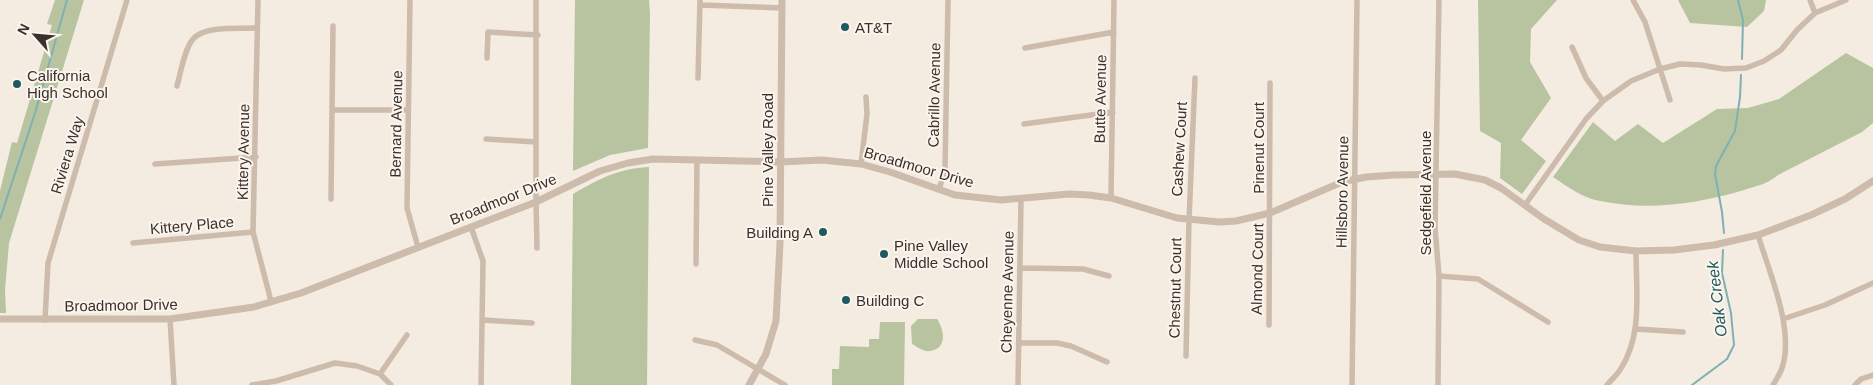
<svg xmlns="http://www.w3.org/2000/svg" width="1873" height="385" font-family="Arial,sans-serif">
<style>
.green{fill:#b8c4a0}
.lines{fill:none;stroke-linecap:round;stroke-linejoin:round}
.stream{stroke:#7fb0b2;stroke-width:2}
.minor{stroke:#cdbbac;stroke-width:5.5}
.tertiary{stroke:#cdbbac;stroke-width:7}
.poi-dot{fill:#1f5a5e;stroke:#fbf5ee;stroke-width:2}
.labels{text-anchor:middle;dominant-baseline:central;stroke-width:4;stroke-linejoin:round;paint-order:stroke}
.poi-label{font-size:15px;fill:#3b302b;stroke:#fbf5ee;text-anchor:start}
.street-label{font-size:15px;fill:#3b302b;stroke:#fbf5ee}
.water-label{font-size:16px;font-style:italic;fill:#1f5a5e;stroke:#fbf5ee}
</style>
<rect width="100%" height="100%" fill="#f4ebe1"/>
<!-- green -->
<path class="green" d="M55,0H84L9,243L5,290L6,313H0V191L12,142L17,143L52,25L47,24Z
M575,0H649L650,14L648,148L610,155L573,171Z
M1478,0H1557L1531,29L1530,62L1551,98L1521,140L1546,161L1522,194L1500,178L1501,143L1480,131Z
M1678,0H1766L1764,11L1747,27L1690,23Z
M1846,53L1873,68V123L1862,132L1778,175C1768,184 1756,186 1744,190C1697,204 1648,211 1600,201C1582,198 1567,186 1553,177L1593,122L1615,141L1638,124L1663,143L1717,109L1748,108L1779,99Z
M649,167L647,385H571L573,194C601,178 617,169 649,167Z
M918,319H937C944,329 948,349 930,351C924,352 917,347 912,344L911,326Z
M880,322H905L904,385H832V369H839L840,346L869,347V339H879Z"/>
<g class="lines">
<!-- stream -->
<path class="stream" d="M1738,0L1743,20L1742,59
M0,219L35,113L67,0
M1724,233L1722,212L1715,174L1716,166L1735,131L1740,97L1741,75
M1692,385L1727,359L1734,345L1731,313L1722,273L1723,250"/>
<!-- minor -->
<path class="minor" d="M258,0L253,232L271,301
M410,0L407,208L418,247
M536,0V202L537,248
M1633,0L1645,22L1670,100
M1810,0L1815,13
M700,5L782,8
M1572,47L1586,78L1603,101
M1025,48L1114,32
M487,58L488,32L538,35
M698,78L700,0
M177,86C181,72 184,50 193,39C205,25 240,29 257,28
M332,110H408
M1024,124L1113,112
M486,139L536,142
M155,164L256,157
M861,164L867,114L866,97
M939,190L945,169L948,0
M1111,198L1114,0
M331,199L333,26
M1525,205L1586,119L1603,101L1631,81L1660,69L1680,64L1701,65L1724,69L1746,68L1764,61L1781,50L1797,30L1815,13L1846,0
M471,227L483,261L481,385
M1758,235C1769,272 1795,330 1782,368C1780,374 1776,380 1773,385
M133,243L253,232
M696,264L697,160
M1020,268L1083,269L1109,276
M1439,276L1478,279L1548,322
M170,319L174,385
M1783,319L1825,305L1873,283
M45,320L48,263L127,0
M483,320L532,323
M1269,325L1270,83
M1636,329L1683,332
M695,340L717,345L785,385
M1019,343H1057L1071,346L1107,362
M1186,356L1189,220L1195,78
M380,374L407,335
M252,385L276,381L335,363L357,366L380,374L391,385
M1018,385L1021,199
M1352,385L1357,0
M1438,385L1439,276L1435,227L1439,0
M1607,385C1611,380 1616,376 1620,370C1643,336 1636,291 1636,251
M1855,385L1861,379L1873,375"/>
<!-- tertiary -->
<path class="tertiary" d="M0,319H170L254,307L301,293L471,227L536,202L600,171L628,163L653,159L780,162L822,160L861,164L890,172L955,195L1001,200L1069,194L1089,195L1111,198L1177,218L1219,222L1236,221L1270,213L1342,182L1366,177L1394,175L1455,174L1485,180L1501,188L1544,219L1579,240L1600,247L1636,251L1674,250L1714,245L1758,235L1811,215L1845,199L1873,181
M749,385L766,354L776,321L780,243L782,0"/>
</g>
<!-- markers -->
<g class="poi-dot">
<circle cx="845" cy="27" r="5"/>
<circle cx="17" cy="84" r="5"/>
<circle cx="823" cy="232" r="5"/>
<circle cx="884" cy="254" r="5"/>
<circle cx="846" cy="300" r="5"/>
</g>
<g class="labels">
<!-- poi labels -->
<g class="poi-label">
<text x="855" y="27">AT&amp;T</text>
<text x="27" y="75">California<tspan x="27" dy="17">High School</tspan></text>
<text x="813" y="232" text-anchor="end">Building A</text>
<text x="894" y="245">Pine Valley<tspan x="894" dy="17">Middle School</tspan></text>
<text x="856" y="300">Building C</text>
</g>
<!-- street labels -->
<g class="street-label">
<text transform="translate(934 95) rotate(-89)">Cabrillo Avenue</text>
<text transform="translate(1100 99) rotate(-89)">Butte Avenue</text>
<text transform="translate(396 124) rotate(-89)">Bernard Avenue</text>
<text transform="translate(1258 148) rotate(-90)">Pinenut Court</text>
<text transform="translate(1179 149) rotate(-87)">Cashew Court</text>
<text transform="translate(767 150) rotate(-90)">Pine Valley Road</text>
<text transform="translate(243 152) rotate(-89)">Kittery Avenue</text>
<text transform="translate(67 155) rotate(-73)">Riviera Way</text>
<text transform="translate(919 167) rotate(16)">Broadmoor Drive</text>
<text transform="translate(1342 192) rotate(-89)">Hillsboro Avenue</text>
<text transform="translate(1425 193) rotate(-90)">Sedgefield Avenue</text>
<text transform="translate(503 199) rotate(-22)">Broadmoor Drive</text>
<text transform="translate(192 225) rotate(-5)">Kittery Place</text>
<text transform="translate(1257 269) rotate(-89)">Almond Court</text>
<text transform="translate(1175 288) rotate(-89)">Chestnut Court</text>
<text transform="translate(1007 292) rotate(-89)">Cheyenne Avenue</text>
<text transform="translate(121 305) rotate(-1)">Broadmoor Drive</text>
</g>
<!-- water labels -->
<g class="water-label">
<text transform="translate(1717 299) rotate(-97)">Oak Creek</text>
</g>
</g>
<!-- north arrow -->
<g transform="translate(35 35) rotate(297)" stroke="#fbf5ee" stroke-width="4" paint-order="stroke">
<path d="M0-4L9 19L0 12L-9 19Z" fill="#3b302b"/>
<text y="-8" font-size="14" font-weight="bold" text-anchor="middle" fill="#3b302b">N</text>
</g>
</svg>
